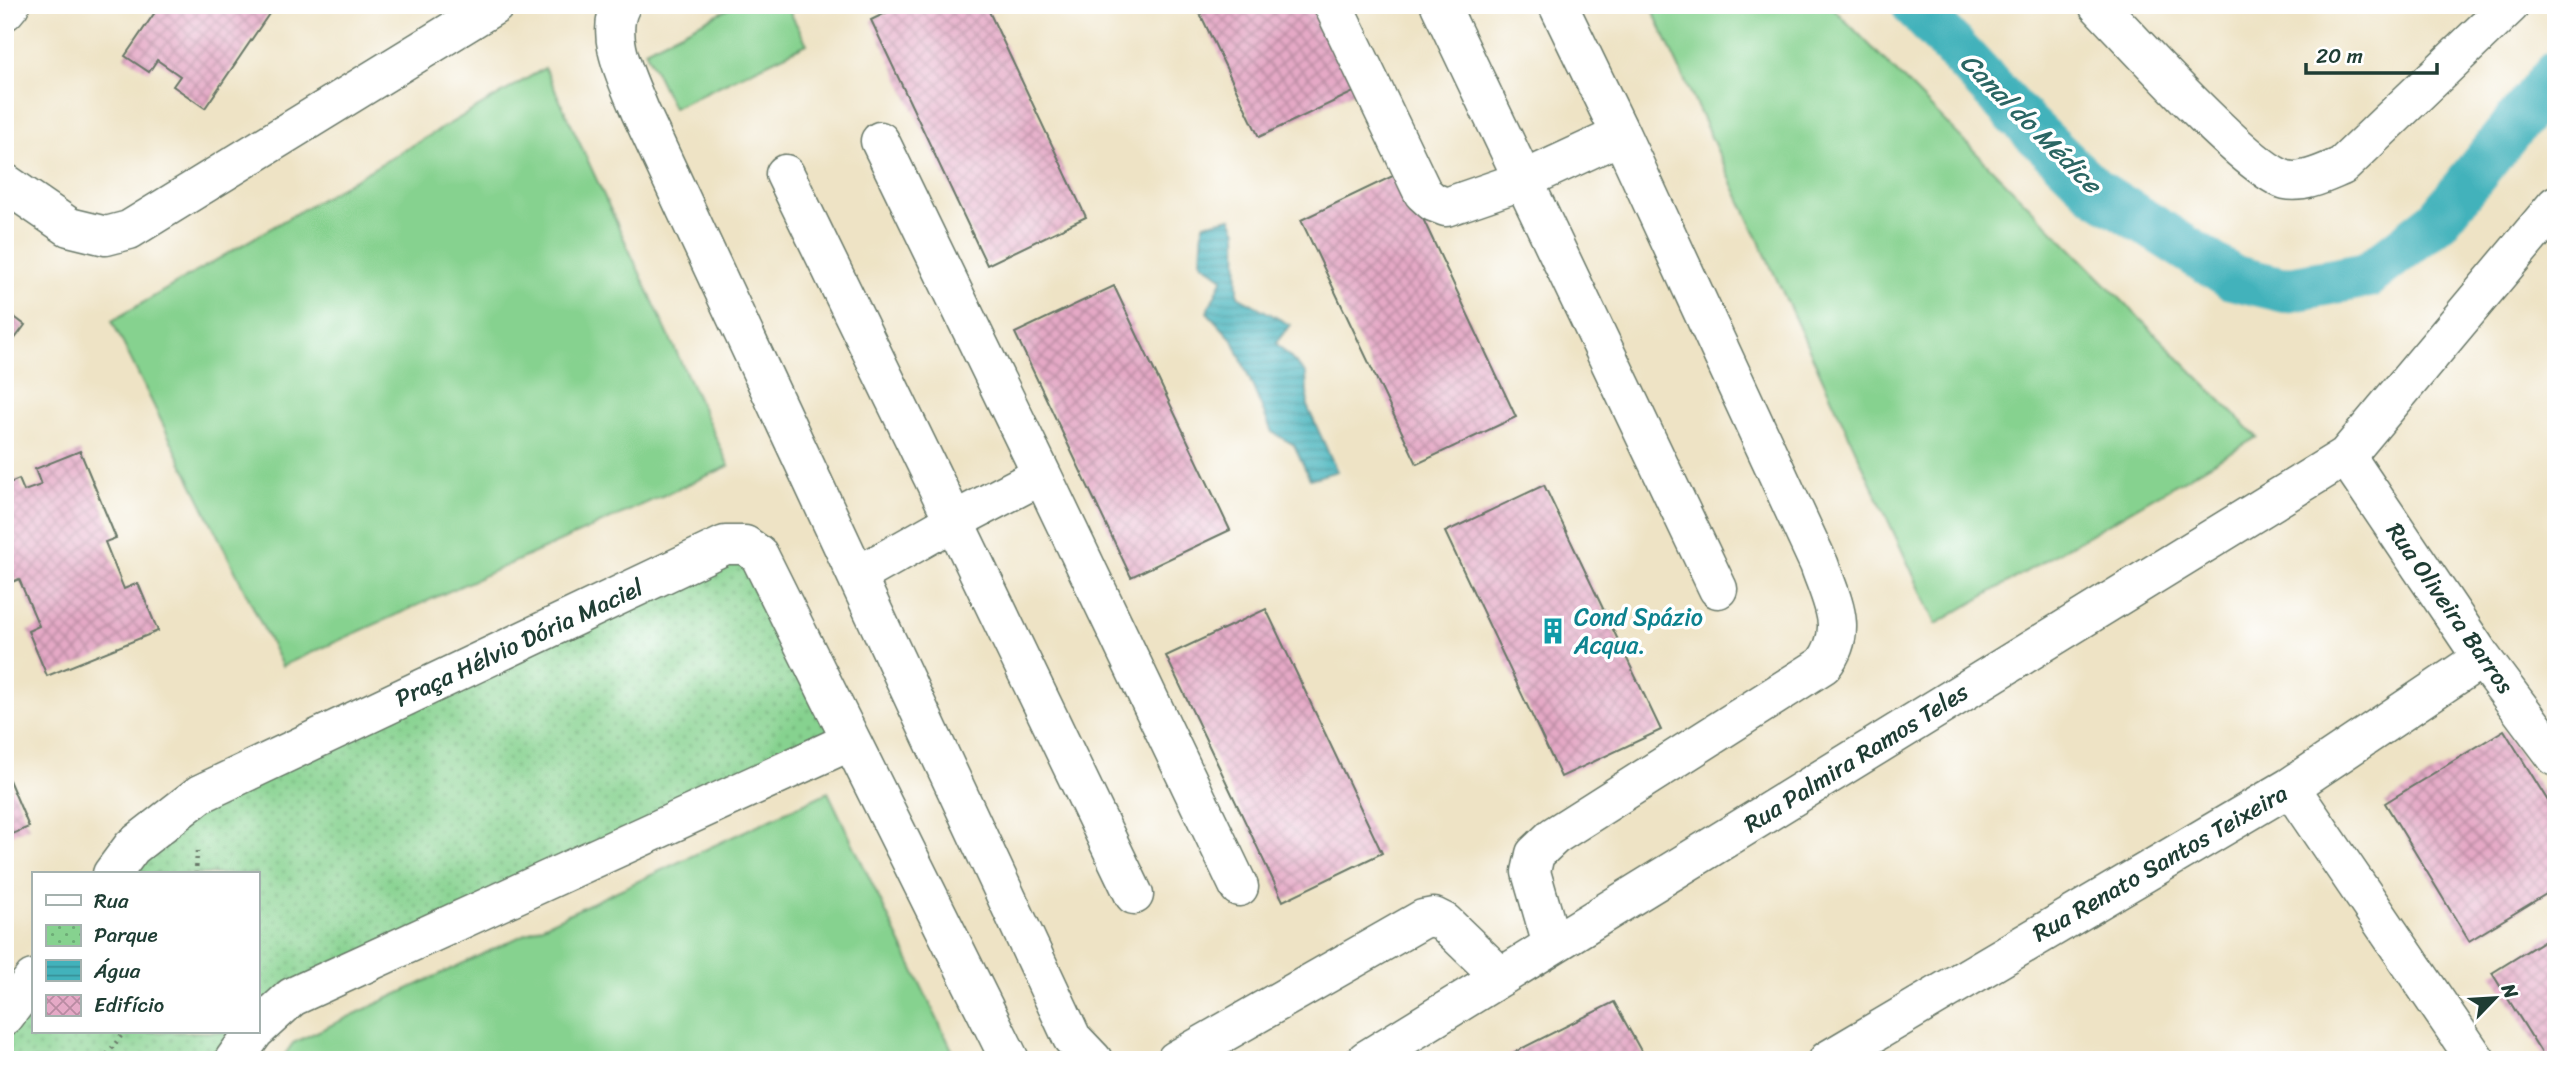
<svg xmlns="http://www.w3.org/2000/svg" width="2561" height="1065" font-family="Sriracha,sans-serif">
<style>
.grass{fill:#86d28f;stroke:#528862;stroke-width:2}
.park{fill:url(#park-dots);stroke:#528862;stroke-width:2}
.water{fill:url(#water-rules);stroke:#307878;stroke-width:2}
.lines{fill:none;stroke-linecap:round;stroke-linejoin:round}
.canal{stroke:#42b2bb;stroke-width:46}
.building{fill:url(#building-cross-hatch)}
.minor-casing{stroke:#677767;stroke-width:41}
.path{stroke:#677767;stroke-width:4.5;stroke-dasharray:2 5;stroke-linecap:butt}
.minor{stroke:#fff;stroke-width:38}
.labels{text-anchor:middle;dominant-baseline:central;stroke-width:7;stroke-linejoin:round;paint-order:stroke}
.street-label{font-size:24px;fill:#1f3d34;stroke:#fff}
.culture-label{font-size:24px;fill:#0d838f;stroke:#fff;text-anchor:start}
.water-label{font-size:26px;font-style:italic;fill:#2b6663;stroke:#fff}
</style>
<defs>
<pattern id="park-dots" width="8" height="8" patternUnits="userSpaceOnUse" patternTransform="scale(1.75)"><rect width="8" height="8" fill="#86d28f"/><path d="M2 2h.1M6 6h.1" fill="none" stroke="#6dac76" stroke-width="1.8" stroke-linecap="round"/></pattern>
<pattern id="water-rules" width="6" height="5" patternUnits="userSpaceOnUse" patternTransform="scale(1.75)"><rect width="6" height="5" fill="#42b2bb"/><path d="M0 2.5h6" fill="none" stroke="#379299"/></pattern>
<pattern id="building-cross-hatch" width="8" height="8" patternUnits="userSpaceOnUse" patternTransform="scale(1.75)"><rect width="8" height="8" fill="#e5a9c6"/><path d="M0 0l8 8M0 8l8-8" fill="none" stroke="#b98ba2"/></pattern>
</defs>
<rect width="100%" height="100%" fill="#fff"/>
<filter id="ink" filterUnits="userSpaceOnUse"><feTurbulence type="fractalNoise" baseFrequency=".0143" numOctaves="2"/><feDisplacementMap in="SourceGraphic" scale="14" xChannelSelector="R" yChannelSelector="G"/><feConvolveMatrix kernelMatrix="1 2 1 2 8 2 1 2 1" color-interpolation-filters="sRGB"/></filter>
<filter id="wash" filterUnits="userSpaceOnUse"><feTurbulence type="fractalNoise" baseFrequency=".00686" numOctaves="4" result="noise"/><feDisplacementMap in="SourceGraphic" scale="28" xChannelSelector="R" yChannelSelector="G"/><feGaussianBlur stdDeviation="1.57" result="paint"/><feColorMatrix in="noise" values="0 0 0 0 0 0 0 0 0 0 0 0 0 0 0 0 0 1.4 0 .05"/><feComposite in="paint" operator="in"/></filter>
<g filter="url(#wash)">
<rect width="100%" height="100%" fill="#eee3c5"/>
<!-- grass -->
<path class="grass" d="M736,5H786L807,44L673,108L645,50Z
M1650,5H1830L2257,437L1936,624Z
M545,68L729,466L282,666L112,321Z
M828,792L957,1060H281L293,1043Z"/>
<!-- park -->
<path class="park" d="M724,558L753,566L839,740L257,1020V874H125L204,805Z
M33,987V1032H249L231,1060H5V1021Z"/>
<!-- water -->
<path class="water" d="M1231,218L1237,231L1238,296L1290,325L1276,343L1306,374L1308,408L1337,471L1310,479L1294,445L1272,432L1233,340L1207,312L1223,278L1201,262L1203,224Z"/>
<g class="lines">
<!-- canal -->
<path class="canal" d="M1914,5L2016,114L2094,190L2231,277L2285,290L2368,275L2438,220L2556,73"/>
</g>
<g id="blocks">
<!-- building -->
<path class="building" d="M160,5H275L205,108L173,86L180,76L157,60L149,72L125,56Z
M902,5H986L1086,217L987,265L871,20Z
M1196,5H1318L1358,90L1259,137Z
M1401,172L1516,417L1417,464L1301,220Z
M1114,286L1230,530L1131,577L1015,333Z
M5,310L25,325L5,352Z
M80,451L116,538L105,542L124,589L138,583L158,631L47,676L28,631L39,626L19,579L8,584L5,576V485L19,479L24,491L41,485L35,469Z
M1544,485L1661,730L1561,777L1445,532Z
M1266,609L1382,853L1283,901L1166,656Z
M2504,730L2556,814V888L2469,941L2385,803Z
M9,780L29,827L5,837V781Z
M2556,933V1060H2546L2492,973Z
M1614,1002L1646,1060L1503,1058Z"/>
</g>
</g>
<g filter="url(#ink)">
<use href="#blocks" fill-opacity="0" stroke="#677767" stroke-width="2"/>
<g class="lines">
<!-- minor casing -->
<g class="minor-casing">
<path id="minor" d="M621,5C604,37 628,80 640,111L1072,1038L1093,1060
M1333,5L1423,193L1433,202L1446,207L1524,180L1621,135L1819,564C1832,602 1850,630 1823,665L1554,836L1535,854L1531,872L1552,945
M1440,5L1718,589
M1558,5L1621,135
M2098,5C2131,39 2249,171 2286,180C2304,184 2325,173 2342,166L2510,5
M5,11L10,5
M880,141L1042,475
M785,174L954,521L1042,475L1239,887
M5,183L69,227L106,236L129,230L495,5
M2346,456L2482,658L2556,757
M857,576L954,521L1134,895
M2290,787L2476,1060
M112,874L132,847L200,794L725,545H745L759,555L1010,1060
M5,1016L33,979
M257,1029L292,997L851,741
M234,1060L254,1032
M1176,1060L1423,919L1434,917L1444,922L1501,977
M1366,1060L2346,456L2556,205
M1828,1060L2290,787L2482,658"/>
</g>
<!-- path -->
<path class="path" d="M196,874L197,851
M103,1060L124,1032"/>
<!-- minor -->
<use href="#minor" class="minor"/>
</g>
</g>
<!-- icons -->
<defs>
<g id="building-bare" transform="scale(2.1)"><path d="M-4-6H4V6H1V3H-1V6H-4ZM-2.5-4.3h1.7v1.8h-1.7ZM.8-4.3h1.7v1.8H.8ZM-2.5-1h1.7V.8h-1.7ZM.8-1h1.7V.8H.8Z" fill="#0f9aa8" stroke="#fff" stroke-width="2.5" paint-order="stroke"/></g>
</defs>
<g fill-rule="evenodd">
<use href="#building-bare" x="1553" y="631"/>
</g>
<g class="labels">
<!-- street labels -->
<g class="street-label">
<text transform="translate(2450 608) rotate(55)">Rua Oliveira Barros</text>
<text transform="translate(519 643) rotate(-25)">Praça Hélvio Dória Maciel</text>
<text transform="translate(1856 758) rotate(-32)">Rua Palmira Ramos Teles</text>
<text transform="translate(2160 863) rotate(-30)">Rua Renato Santos Teixeira</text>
</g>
<!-- culture labels -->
<g class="culture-label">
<text x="1574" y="617">Cond Spázio<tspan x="1574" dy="28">Acqua.</tspan></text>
</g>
<!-- water labels -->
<g class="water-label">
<text transform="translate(2031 123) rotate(45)">Canal do Médice</text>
</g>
</g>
<!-- margin -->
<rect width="2561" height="1065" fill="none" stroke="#fff" stroke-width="28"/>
<!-- legend -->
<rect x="32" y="872" width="228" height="161" fill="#ffffff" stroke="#a5b1ae" stroke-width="2"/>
<rect x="46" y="895" width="35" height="10" fill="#ffffff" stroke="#a5b1ae" stroke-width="2"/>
<text x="94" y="908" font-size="21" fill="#1f3d34">Rua</text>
<rect x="46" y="925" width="35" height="21" fill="url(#park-dots)" stroke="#a5b1ae" stroke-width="2"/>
<text x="94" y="942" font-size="21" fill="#1f3d34">Parque</text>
<rect x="46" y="960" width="35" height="21" fill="url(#water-rules)" stroke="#a5b1ae" stroke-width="2"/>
<text x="94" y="978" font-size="21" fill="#1f3d34">Água</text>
<rect x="46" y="995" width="35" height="21" fill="url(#building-cross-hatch)" stroke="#a5b1ae" stroke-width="2"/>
<text x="94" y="1012" font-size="21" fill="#1f3d34">Edifício</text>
<!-- north arrow -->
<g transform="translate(2495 998) rotate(65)" stroke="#ffffff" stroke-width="5" paint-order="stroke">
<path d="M0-5L12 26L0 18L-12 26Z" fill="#1f3d34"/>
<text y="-10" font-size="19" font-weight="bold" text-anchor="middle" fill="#1f3d34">N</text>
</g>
<!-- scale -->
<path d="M2306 63v10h131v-10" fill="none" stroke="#1f3d34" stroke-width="3.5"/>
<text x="2316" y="63" font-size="21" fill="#1f3d34" stroke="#ffffff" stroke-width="5" paint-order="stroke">20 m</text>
</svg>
